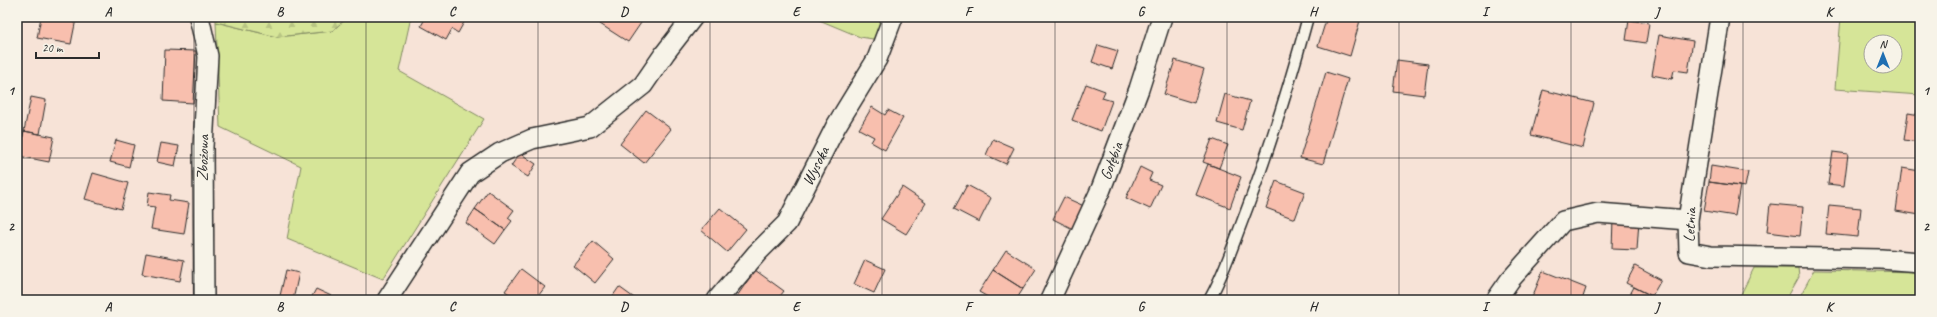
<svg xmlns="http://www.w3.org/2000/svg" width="1937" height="317" font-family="Caveat,sans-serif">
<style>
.green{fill:#d6e598;stroke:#808862;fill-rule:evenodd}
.forest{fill:url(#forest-firs);stroke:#808862}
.building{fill:#f8bfae;stroke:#2b2b2b}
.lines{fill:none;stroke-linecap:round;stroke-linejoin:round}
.service-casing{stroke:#2b2b2b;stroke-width:13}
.minor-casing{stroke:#2b2b2b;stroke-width:22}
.service{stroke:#f7f3e8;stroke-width:10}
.minor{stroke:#f7f3e8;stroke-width:19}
.grid{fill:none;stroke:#2b2b2b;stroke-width:1;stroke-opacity:0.55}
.labels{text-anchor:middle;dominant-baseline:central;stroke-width:3;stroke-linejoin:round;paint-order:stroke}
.street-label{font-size:16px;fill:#2b2b2b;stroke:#f7f3e8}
.neatline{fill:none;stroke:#2b2b2b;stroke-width:1.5}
.grid-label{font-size:13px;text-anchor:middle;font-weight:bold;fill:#2b2b2b}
</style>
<defs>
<pattern id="forest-firs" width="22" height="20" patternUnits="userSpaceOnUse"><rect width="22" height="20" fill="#d6e598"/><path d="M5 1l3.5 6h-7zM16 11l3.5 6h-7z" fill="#b8c583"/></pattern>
</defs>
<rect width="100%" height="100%" fill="#f7e3d7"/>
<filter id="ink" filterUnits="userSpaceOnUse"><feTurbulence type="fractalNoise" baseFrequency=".025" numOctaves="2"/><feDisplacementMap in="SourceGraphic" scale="8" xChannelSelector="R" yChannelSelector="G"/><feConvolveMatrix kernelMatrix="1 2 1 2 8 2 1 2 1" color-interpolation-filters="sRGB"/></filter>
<g filter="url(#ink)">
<!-- green -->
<path class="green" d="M348,17H411L399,71L484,119L383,279L287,239L301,166L220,127L216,22L277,37L332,31Z
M812,17H903L893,42L860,37Z
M1841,17H1920V95L1835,89ZM1871,42H1895V66H1871Z
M1754,268H1798L1799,277L1786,300H1738Z
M1814,270L1920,272V300H1798Z"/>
<!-- forest -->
<path class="forest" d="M216,17H348L332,31L277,37L216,22Z"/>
<!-- building -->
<path class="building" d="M41,17H65L76,19L71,44L37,38Z
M426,17H467L458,33L452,29L446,40L421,26Z
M604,17H645L628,42L600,24Z
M1327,17H1361L1350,56L1318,46Z
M1629,20L1649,23L1646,43L1626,40Z
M1659,35L1693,41L1688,72L1674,70L1672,79L1652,75Z
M1098,45L1118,51L1112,69L1092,62Z
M165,50L196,51L193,103L163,101Z
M1175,60L1204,69L1194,103L1164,94Z
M1397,60L1428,64L1424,95L1393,91Z
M1326,72L1348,79L1323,164L1300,158Z
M1086,84L1105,91L1102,98L1112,101L1101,131L1072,120Z
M1543,90L1594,103L1583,148L1531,135Z
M1225,94L1250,101L1242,130L1217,123Z
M31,97L46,100L40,134L24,131Z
M872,107L885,115L888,110L903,118L885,150L871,142L874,137L859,129Z
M646,110L671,129L644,163L620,144Z
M1908,113L1920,115V142L1904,140Z
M24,131L54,137L49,162L19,156Z
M993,139L1014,148L1006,164L986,155Z
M1212,139L1228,145L1219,168L1203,162Z
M116,140L134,145L129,167L110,162Z
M161,143L179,146L175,166L157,162Z
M1833,152L1848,154L1844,186L1828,184Z
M520,153L536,164L528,177L511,166Z
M1208,164L1241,177L1230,208L1196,195Z
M1711,166L1748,172L1745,187L1709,182Z
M1140,167L1152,173L1149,180L1161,185L1150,209L1126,198Z
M1902,168L1920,171V215L1896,211Z
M93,173L128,183L121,209L85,199Z
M1276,181L1305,192L1295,219L1266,208Z
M1709,182L1740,186L1735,216L1704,211Z
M967,185L991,198L979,222L954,209Z
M902,187L926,203L906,234L881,219Z
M488,191L514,210L508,218L512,221L505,230L475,209Z
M149,192L170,195L169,200L189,203L184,234L151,229L155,207L147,206Z
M1064,197L1084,206L1073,229L1053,219Z
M1770,204L1803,207L1800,236L1767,232Z
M1829,205L1861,208L1858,237L1826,234Z
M720,208L746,229L727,252L701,230Z
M475,209L505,230L495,244L466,223Z
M1613,219L1639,220L1637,250L1612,249Z
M593,241L614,259L595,283L573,265Z
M1006,250L1036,269L1023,289L993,270Z
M146,253L184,260L180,281L142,274Z
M865,260L885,269L874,293L854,284Z
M1635,266L1661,280L1652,296L1626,283Z
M521,269L545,287L535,300H518L505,291Z
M286,270L299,273L293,300H279Z
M755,270L784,291L777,300H737L735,299Z
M993,270L1023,289L1016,300H993L979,292Z
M1543,271L1586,288L1582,300H1531Z
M619,287L637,300H610Z
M1634,287L1652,296L1651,300H1627Z
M316,289L340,300H310Z"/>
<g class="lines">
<!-- service casing -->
<g class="service-casing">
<path id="service" d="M1209,300C1223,276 1232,248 1242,222C1268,155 1289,86 1308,17"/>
</g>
<!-- minor casing -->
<g class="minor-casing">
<g id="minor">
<path d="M199,17L208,56L203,147L204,300"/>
<path d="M1720,17L1688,220L1689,252L1711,256L1881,259L1920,262"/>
<path d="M387,300L470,173L500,153L532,139L590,127L643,85L665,53L693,17"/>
<path id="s1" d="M717,300L757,253L787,223L836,126L877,59L893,17"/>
<path id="s2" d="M1050,300L1101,189L1139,89L1162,17"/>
<path d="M1496,300L1510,280L1563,221L1598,213L1688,220"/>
</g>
</g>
<!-- service -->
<use href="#service" class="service"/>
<!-- minor -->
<use href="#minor" class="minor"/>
</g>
</g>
<!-- grid -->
<path class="grid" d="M194,17V300M366,17V300M538,17V300M710,17V300M882,17V300M1055,17V300M1227,17V300M1399,17V300M1571,17V300M1743,17V300M17,158H1920"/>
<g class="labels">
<!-- street labels -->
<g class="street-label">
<text transform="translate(203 158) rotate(-88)">Zbożowa</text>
<text stroke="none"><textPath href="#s2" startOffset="152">Gołębia</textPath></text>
<text stroke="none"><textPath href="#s1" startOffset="168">Wysoka</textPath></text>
<text transform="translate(1690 225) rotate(-87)">Letnia</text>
</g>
</g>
<!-- margin -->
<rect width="1937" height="317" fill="none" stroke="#f7f3e8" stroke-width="44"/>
<!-- north arrow -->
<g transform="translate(1883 54)"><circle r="19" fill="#f7f3e8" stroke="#a5a39c"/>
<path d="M0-3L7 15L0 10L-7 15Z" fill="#1f6fb2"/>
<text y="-6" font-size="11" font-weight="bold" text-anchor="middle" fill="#2b2b2b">N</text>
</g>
<!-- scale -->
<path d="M36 52v6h63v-6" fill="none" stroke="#2b2b2b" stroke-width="2"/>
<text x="42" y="52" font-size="12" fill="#2b2b2b" stroke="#f7f3e8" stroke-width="3" paint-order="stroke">20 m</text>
<rect x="22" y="22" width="1893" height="273" class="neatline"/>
<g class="grid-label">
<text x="108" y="16">A</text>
<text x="280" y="16">B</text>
<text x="452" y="16">C</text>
<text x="624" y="16">D</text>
<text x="796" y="16">E</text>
<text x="968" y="16">F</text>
<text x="1141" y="16">G</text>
<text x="1313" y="16">H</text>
<text x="1485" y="16">I</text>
<text x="1657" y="16">J</text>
<text x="1829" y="16">K</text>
<text x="11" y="95">1</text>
<text x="1926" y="95">1</text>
<text x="11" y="231">2</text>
<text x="1926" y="231">2</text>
<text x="108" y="311">A</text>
<text x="280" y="311">B</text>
<text x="452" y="311">C</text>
<text x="624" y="311">D</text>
<text x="796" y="311">E</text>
<text x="968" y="311">F</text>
<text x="1141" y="311">G</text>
<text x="1313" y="311">H</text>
<text x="1485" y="311">I</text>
<text x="1657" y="311">J</text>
<text x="1829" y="311">K</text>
</g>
</svg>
